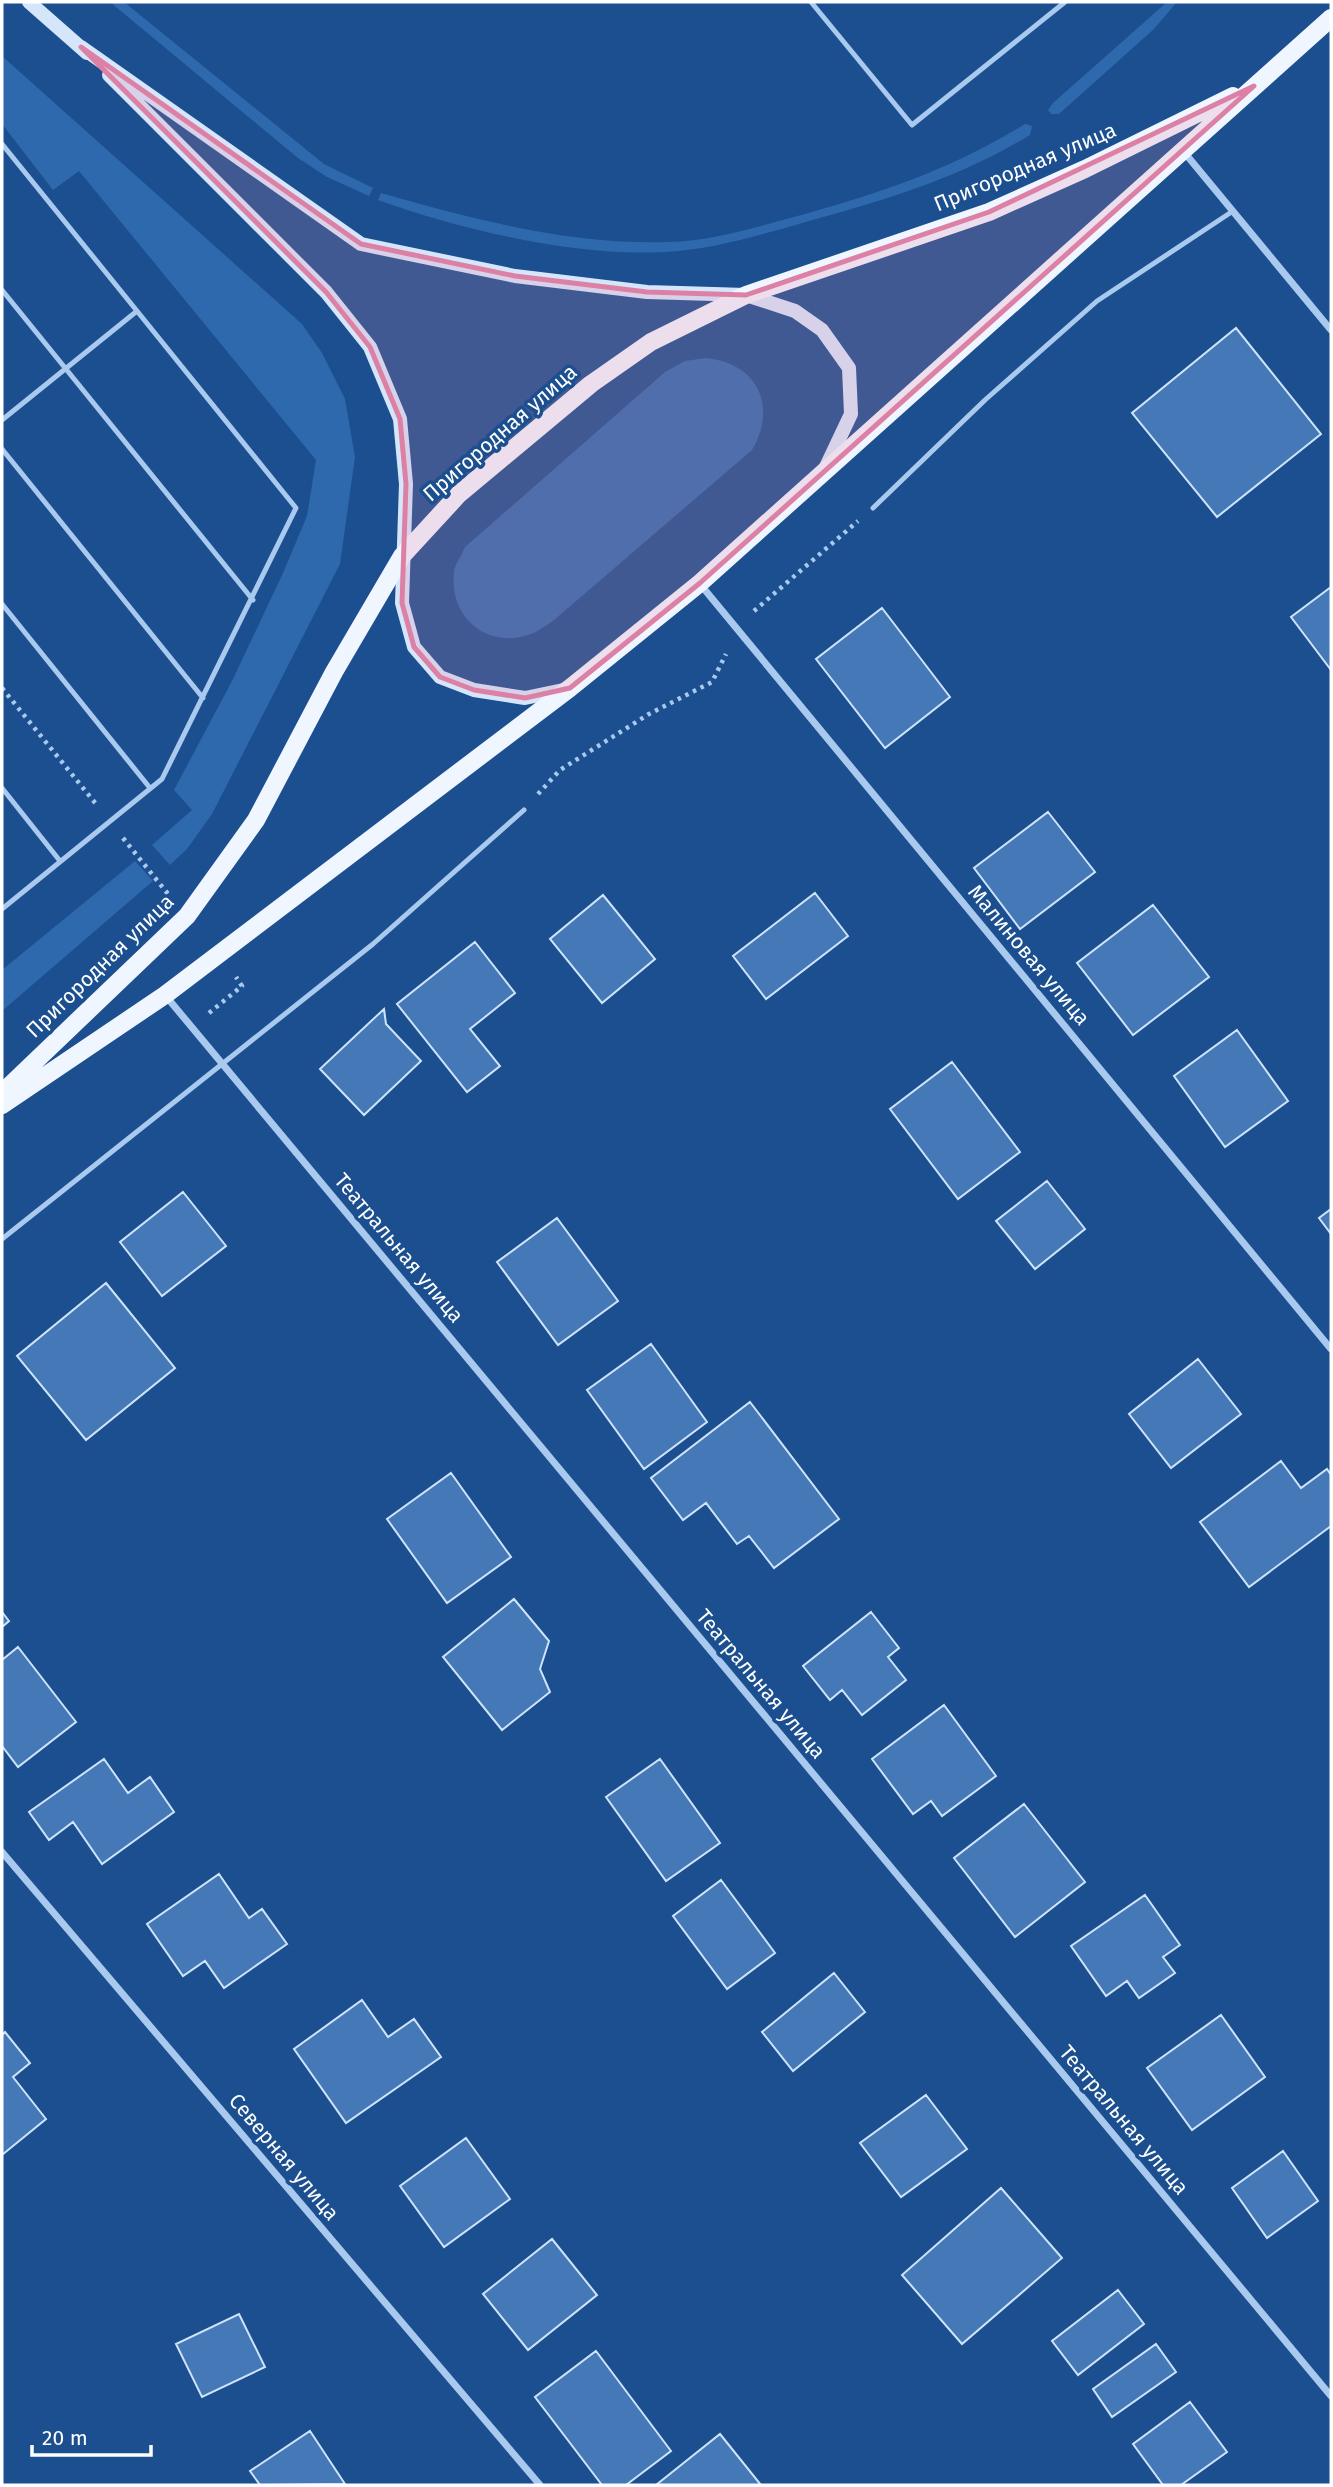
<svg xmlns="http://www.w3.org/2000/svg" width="1333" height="2487" font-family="'Fira Sans',sans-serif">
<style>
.green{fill:#2e69ad}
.building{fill:#4478b7;stroke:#cfe3fa;stroke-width:2}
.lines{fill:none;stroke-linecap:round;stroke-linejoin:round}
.path{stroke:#a9c9ee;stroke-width:4.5;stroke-dasharray:3.5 5;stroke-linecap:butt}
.lane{stroke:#a9c9ee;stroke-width:5}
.street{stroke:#a9c9ee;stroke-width:7}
.secondary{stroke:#d6e6fa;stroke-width:14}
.primary{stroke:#f0f6ff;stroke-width:18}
.marked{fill:#dd80a5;fill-opacity:0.2;stroke:#dd80a5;stroke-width:5;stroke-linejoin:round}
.labels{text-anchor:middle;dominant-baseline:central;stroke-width:7;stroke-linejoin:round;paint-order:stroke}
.street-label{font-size:21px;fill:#fff;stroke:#1b4f8f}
</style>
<rect width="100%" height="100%" fill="#1b4f8f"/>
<!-- green -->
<path class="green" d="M110,2H124L324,164L373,188L369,196L327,177L298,158Z
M1167,2H1177L1154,29L1059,114H1051L1048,110L1053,103Z
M2,56L302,324L322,353L345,399L355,457L340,564L212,814L187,849L170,865L152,845L192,810L174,790L232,681L283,573L307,516L316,460L79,171L53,190L2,124Z
M1025,124L1032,126L1030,135C956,180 882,201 799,224C756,236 709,250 664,252C575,257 462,230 378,200L381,193C475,220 571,245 669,242C711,241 753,228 794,217C880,193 948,171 1025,124Z
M706,358C757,363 778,405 752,450L554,620C547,625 539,631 531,634C487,650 449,618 454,572C455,564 462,555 465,547L665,372L685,361Z
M135,861L153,881L2,1011V970Z"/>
<!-- building -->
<path class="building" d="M1236,328L1321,434L1217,517L1132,413Z
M1331,587V670L1291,617Z
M882,608L950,697L885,748L816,659Z
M1048,812L1095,872L1020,929L974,868Z
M815,893L848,936L766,999L733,956Z
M603,895L655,959L602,1003L550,939Z
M1153,905L1209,977L1133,1035L1077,963Z
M475,942L515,993L470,1029L500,1066L467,1092L397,1004Z
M384,1009L386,1024L421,1061L364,1115L320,1069Z
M1237,1030L1288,1101L1225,1147L1174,1076Z
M952,1062L1020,1152L958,1199L890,1109Z
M1047,1181L1085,1229L1035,1269L996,1221Z
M183,1192L226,1246L162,1296L120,1242Z
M1331,1209V1234L1319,1218Z
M557,1218L618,1301L558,1345L497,1262Z
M106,1283L175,1368L86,1440L17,1356Z
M651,1344L707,1422L644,1469L587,1390Z
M1198,1359L1241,1414L1171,1468L1129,1414Z
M750,1402L839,1519L774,1568L749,1536L737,1544L706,1503L683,1520L651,1478Z
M1281,1461L1301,1488L1327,1469L1331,1475V1526L1249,1587L1200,1522Z
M451,1473L511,1557L447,1603L387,1519Z
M514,1599L549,1641L540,1669L550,1692L502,1730L443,1657Z
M2,1612L9,1621L2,1627Z
M871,1612L899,1648L888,1657L906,1680L862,1715L842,1690L830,1700L803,1666Z
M18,1647L76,1722L18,1767L2,1746V1660Z
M944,1705L996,1776L942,1816L931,1801L913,1814L872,1759Z
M104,1759L128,1793L150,1777L174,1812L102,1864L73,1822L49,1840L29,1812Z
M660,1759L720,1843L666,1881L606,1797Z
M1024,1804L1085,1882L1015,1937L954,1858Z
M219,1874L249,1918L262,1909L287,1944L224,1988L205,1961L183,1976L147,1924Z
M721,1880L775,1953L727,1989L673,1916Z
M1145,1895L1180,1945L1163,1957L1175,1973L1139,1998L1127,1981L1106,1996L1071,1946Z
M834,1973L865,2012L793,2071L762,2032Z
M362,2000L388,2037L414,2019L441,2057L346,2123L294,2049Z
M1221,2015L1265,2077L1192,2130L1147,2068Z
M5,2032L30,2063L13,2077L46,2119L2,2155V2035Z
M926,2095L967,2149L901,2197L860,2143Z
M466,2138L510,2199L444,2247L400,2186Z
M1283,2151L1318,2201L1267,2238L1232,2188Z
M1001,2188L1062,2258L962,2344L902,2275Z
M552,2239L597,2295L528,2350L483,2294Z
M1118,2290L1144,2324L1078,2375L1052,2341Z
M239,2314L265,2367L202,2397L176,2344Z
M1156,2344L1176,2372L1112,2417L1093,2389Z
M596,2351L671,2451L626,2485H602L535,2397Z
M1190,2402L1227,2452L1181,2485H1163L1133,2444Z
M310,2431L345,2484L260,2485L250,2471Z
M720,2434L761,2485H656Z"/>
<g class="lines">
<!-- path -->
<path class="path" d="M754,611L858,521
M2,688L96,804
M538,794L560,770L649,714L712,682L726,654
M123,838L168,894
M209,1013L242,986L236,977"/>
<!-- lane -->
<path class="lane" d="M811,2L912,125L1065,2
M2,144L137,311
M2,290L253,600
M2,420L137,311L296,508L162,779L2,909
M2,449L203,698
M873,508L985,400L1097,301L1233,211
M2,604L150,788
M2,788L60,861
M2,1239L373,944L524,810"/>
<!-- street -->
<path class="street" d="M1184,152L1331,330
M700,584L1331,1349
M165,995L1331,2396
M2,1852L540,2485"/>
<!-- secondary -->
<path class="secondary" d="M29,2L87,53
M81,47L361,244L515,276L647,292L746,295L795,311L822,330L849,368L851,414L825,469
M109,75L326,292L370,347L400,419L406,484L402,603L414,647L440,677L474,690L525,698L568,689"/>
<!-- primary -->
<path class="primary" d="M2,1093L187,916L256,820L334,672L402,556L459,494L591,384L651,342L746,295L989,212L1085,169L1233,96
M2,1105L165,995L570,688L700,583L1331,18"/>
</g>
<!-- marked area -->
<path class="marked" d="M81,47L361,244L515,276L647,292L746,295L989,212L1254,86L700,583L570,688L525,698L474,690L440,677L414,647L402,603L406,484L400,419L370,347L326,292Z"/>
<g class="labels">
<!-- street labels -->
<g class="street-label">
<text transform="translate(1025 167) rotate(-23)">Пригородная улица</text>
<text transform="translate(500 433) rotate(-41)">Пригородная улица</text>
<text transform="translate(1029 955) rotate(50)">Малиновая улица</text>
<text transform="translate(100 966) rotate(-44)">Пригородная улица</text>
<text transform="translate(399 1248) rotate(50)">Театральная улица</text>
<text transform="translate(761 1684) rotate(50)">Театральная улица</text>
<text transform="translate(1124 2120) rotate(50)">Театральная улица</text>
<text transform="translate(284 2157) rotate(50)">Северная улица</text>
</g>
</g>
<!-- border -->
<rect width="1333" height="2487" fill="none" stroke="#ffffff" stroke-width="7"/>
<!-- scale -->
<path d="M32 2445v10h119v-10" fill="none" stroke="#ffffff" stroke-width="3.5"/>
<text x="42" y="2445" font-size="21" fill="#ffffff" stroke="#1b4f8f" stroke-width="5" paint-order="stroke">20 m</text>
</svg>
